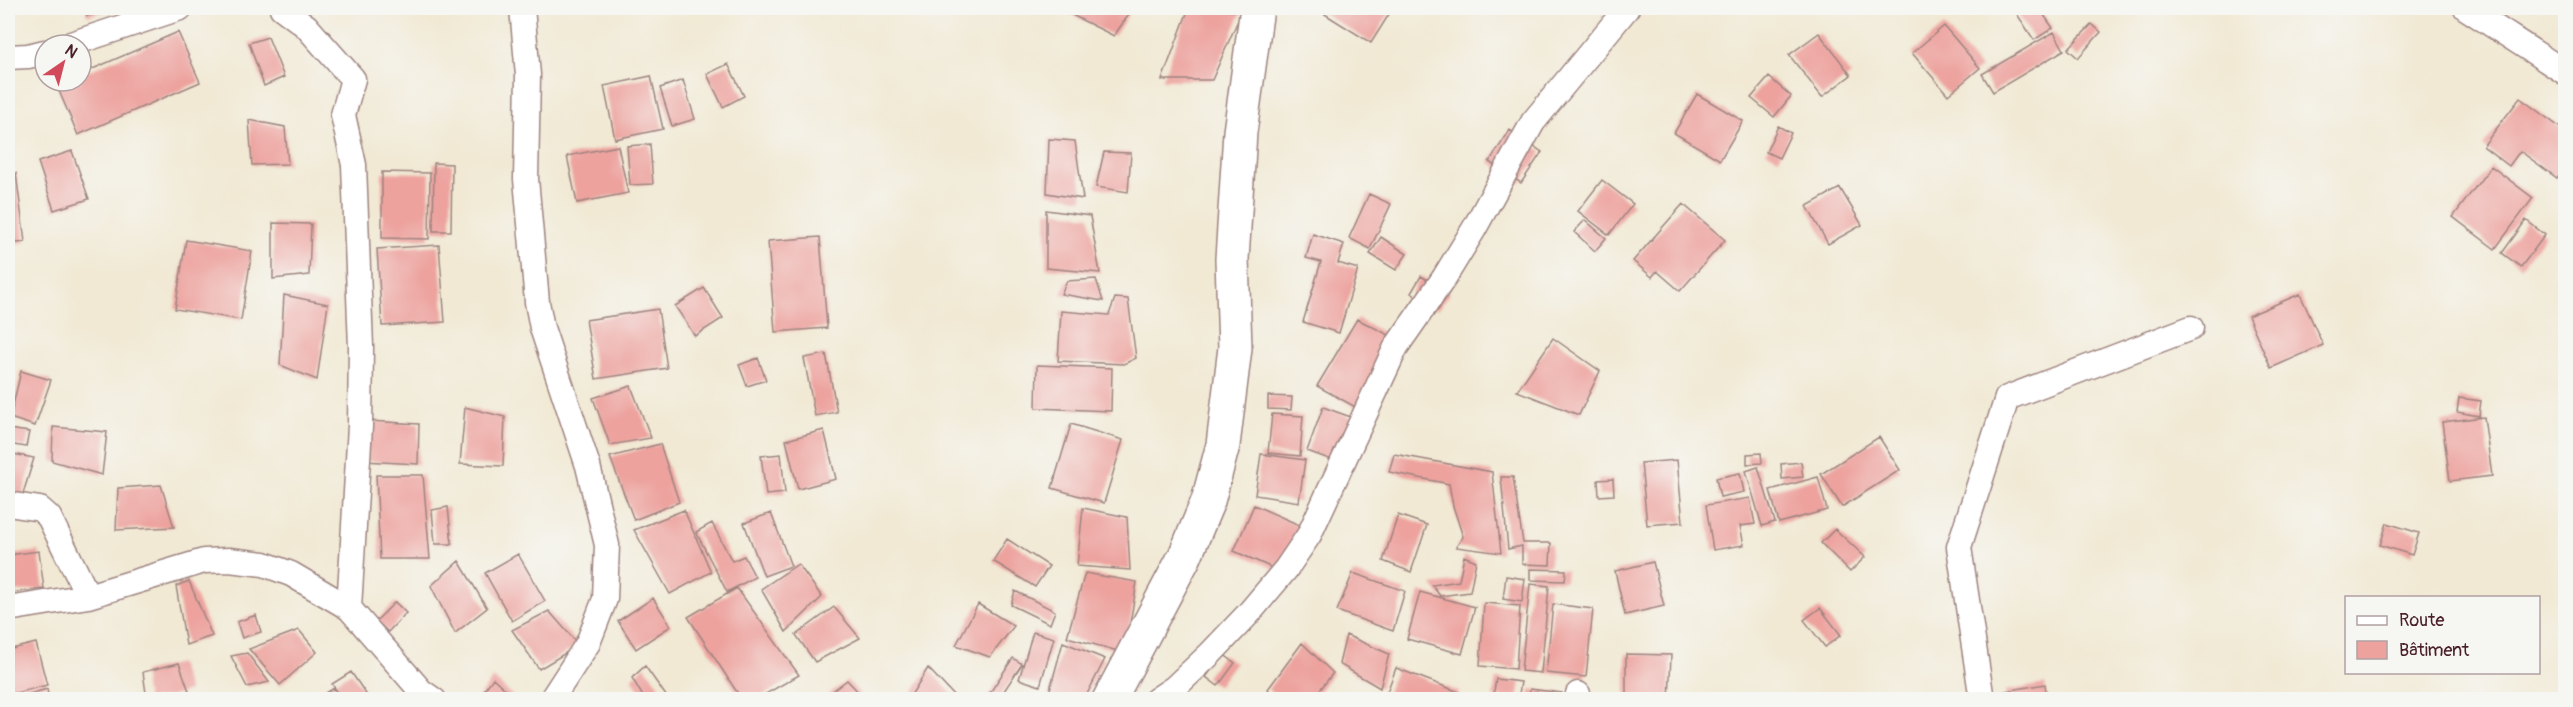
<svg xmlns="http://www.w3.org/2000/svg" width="2573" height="707" font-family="Pangolin,sans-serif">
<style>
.building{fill:#eda29e}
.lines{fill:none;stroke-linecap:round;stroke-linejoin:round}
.street-casing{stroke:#9e8480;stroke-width:27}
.secondary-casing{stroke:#9e8480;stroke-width:36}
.street{stroke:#fff;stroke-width:24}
.secondary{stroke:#fff;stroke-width:33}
</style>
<rect width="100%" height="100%" fill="#f6f6f2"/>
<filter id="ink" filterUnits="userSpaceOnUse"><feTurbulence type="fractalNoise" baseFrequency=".0167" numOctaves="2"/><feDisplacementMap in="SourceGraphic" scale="12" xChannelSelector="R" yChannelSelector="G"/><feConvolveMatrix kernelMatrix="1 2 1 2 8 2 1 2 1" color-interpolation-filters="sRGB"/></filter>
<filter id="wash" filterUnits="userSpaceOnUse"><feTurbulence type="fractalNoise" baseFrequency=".008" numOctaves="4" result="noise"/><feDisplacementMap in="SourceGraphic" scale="24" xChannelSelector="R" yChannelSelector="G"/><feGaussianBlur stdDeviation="1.35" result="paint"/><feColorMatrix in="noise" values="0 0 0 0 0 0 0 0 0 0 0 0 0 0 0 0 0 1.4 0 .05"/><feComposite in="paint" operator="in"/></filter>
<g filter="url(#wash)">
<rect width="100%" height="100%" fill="#f1e9d4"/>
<g id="blocks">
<!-- building -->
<path class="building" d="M85,8H117L87,16Z
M1058,8H1133L1114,36Z
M1189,8L1242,11L1212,80H1162Z
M1323,8H1393L1371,43L1320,11Z
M2013,8H2039L2053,28L2034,40Z
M2092,24L2101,32L2078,58L2068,49Z
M1944,26L1980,68L1948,95L1912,53Z
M178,32L200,82L78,135L56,84L64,81H81V74Z
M2054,32L2064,50L1993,92L1982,74Z
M1819,33L1851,75L1822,97L1789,55Z
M268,37L284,77L264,86L249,43Z
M728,64L744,96L723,107L707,74Z
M651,76L663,129L615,139L604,86Z
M1769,77L1791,96L1774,117L1751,98Z
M683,80L695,119L672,126L660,88Z
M1697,94L1743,121L1720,160L1674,133Z
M2520,98L2566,132V167L2557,178L2520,151L2509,166L2483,146Z
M249,120L285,127L288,164L252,165Z
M1778,126L1791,133L1779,158L1766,152Z
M1510,130L1542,152L1521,183L1489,162Z
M1049,139L1075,141L1083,199L1047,193Z
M650,144L653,184L630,185L627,146Z
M618,146L628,193L577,203L567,156Z
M72,151L89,199L54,210L38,162Z
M1104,152L1131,153L1128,192L1096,187Z
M434,163L452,164L451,231H433Z
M2491,166L2533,198L2495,249L2453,217Z
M382,172L430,173L429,239L382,238Z
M16,173L25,242L8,244V174Z
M1602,180L1633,204L1609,235L1578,211Z
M1840,188L1862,225L1828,244L1807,206Z
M1369,194L1391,204L1370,249L1349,238Z
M1683,204L1725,240L1680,291L1657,271L1652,277L1633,261Z
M1046,210L1090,216L1100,273L1046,268Z
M1585,220L1606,238L1595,251L1574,232Z
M2526,220L2545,235L2521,267L2502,253Z
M273,223L311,224L309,275L273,279Z
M1313,234L1344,244L1338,263L1358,269L1339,333L1303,322L1321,262L1306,258Z
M820,237L827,328L775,332L768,241Z
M1381,237L1407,254L1396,270L1370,254Z
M186,240L252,251L241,320L175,309Z
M439,245L445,322L382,326L377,249Z
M1421,276L1449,293L1438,310L1411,293Z
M1096,279L1103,301L1061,294L1067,281Z
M704,288L723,318L695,336L675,306Z
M2300,294L2323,345L2271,368L2248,316Z
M284,295L328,304L317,380L280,365Z
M1115,298L1128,299L1136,358L1124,364L1058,361L1061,311L1109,315Z
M658,309L667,368L596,379L586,320Z
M1357,319L1401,341L1359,409L1317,386Z
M1553,338L1600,371L1579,415L1517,391Z
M826,354L837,412L815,416L804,358Z
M758,358L766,380L747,386L739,365Z
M1037,365L1112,368L1111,411L1036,408Z
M21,371L51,380L35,426L10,418Z
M631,386L651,438L610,445L593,398Z
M1268,396L1292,397L1291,410L1268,409Z
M2459,398L2481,401L2479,416L2457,412Z
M465,407L505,417L503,466L460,464Z
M1323,407L1359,420L1343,464L1307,451Z
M1272,414L1303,416L1300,456L1268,453Z
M2484,417L2492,476L2450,481L2442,422Z
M369,421L419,424L418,464L364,461Z
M1071,424L1123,440L1104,503L1052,488Z
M53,427L107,432L102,475L52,461Z
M8,429L29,432L26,447L8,444Z
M824,430L836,479L798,489L786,440Z
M1879,437L1900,470L1842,507L1821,474Z
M660,444L679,502L634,520L610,457Z
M8,453L34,458L22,497L8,493Z
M1761,453L1762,463L1747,464V454Z
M781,454L785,493L766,495L761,456Z
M1261,454L1305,460L1299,502L1255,495Z
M1394,454L1492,472L1501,553L1456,547L1463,537L1453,506L1449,484L1389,472Z
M1677,460L1683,522L1647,525L1641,463Z
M1801,462L1803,477L1782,479L1781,464Z
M1758,467L1775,522L1762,526L1746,471Z
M1740,473L1744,492L1720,497L1716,478Z
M376,475H423L430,559H380Z
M1501,477H1513L1523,543H1551L1550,565L1522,564V546L1508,549Z
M1818,477L1827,510L1779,523L1770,490Z
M1613,479L1614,495L1599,496L1598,480Z
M161,485L174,527L116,530L118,488Z
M1750,498L1755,524L1740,526L1744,545L1713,550L1706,505Z
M1254,505L1306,528L1286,574L1234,551Z
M448,507L452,544H435L432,510Z
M1083,508L1127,517L1130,570L1077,566Z
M684,510L711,572L670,594L634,530Z
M771,513L791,566L764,576L744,523Z
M1398,515L1427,525L1411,572L1383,561Z
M712,523L732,561L744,556L755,577L727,592L696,532Z
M2387,523L2419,533L2412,555L2380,545Z
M1835,529L1865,557L1850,572L1821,543Z
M1007,539L1049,566L1035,587L993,561Z
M2561,541H2566V592H2562Z
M39,551L44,589L8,593V555Z
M518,554L545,601L512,621L485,573Z
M1464,556L1476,561L1470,592L1440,596L1432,585L1459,581Z
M459,561L487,608L455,633L431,586Z
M1653,562L1664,606L1625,615L1615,571Z
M798,564L822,597L786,632L761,589Z
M1530,569L1566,570L1565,581L1530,580Z
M1085,573L1137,582L1125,653L1067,637Z
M1353,573L1405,591L1393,631L1337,611Z
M1506,576L1525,579L1522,602L1503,599Z
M189,581L212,636L186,645L176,586Z
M1530,584L1549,586L1541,673L1521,671Z
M737,588L799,675L755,700H742L688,617Z
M1015,591L1055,611L1050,624L1011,605Z
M1420,592L1475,607L1462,654L1407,639Z
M653,598L671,626L636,649L618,621Z
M395,602L406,613L388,632L376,621Z
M1484,603L1520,606L1516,669L1480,666Z
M978,604L1014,626L990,657L956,645Z
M1553,604L1593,609L1586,677L1546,673Z
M834,607L860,638L815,662L796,635Z
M1820,608L1841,635L1825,647L1804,620Z
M549,611L579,645L539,669L512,630Z
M256,615L261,632L242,638L237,622Z
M299,630L317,652L280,685L249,649Z
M1033,632L1054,638L1040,686L1019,679Z
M1346,635L1389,654L1380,688L1339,664Z
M1063,642L1105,659L1084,700H1047Z
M36,643L47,685L8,695V650Z
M1302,643L1333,673L1312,700H1277L1268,689Z
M247,653L269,682L247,687L231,656Z
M1223,654L1235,663L1218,686L1206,677Z
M1626,654L1671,655L1669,700L1626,699Z
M1013,658L1022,664L998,700H985Z
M179,663L189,691L170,697L147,700L143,672Z
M645,666L669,700H645L632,678Z
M928,668L958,700H908Z
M1396,668L1459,692L1456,700H1384Z
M351,672L370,700H343L332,684Z
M493,678L517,700H477Z
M1496,679L1521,682L1518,700L1493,697Z
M847,680L866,700H821Z
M2045,684L2047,700H2006L2005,691Z
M334,688L340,700H314Z
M47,689L49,700H12V699Z
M1530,689L1562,693L1561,700H1529Z"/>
</g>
</g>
<g filter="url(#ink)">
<use href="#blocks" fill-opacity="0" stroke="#9e8480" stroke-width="1.5"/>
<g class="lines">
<!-- street casing -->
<g class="street-casing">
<path id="street" d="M282,8L306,26L353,79L343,115L354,165L361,347L360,426L349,608
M522,8L528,75L526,179L537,302L542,328L588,466L607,545L605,599L588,643L551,700
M2466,8L2566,73
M68,45L180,8
M8,57L28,56L45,52
M8,504L40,509L49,517L88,596
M8,609L88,596L204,561L229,560L264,564L291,574L349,608L421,691L434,700
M1578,694V700
M1156,700L1174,688L1210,654L1249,613L1286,569L1309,535L1396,347L1444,278L1474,229L1533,122L1627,8
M1982,700L1959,547L2007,398L2191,328"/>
</g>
<!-- secondary casing -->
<g class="secondary-casing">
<path id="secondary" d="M1109,700L1185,556L1208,501L1223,445L1235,348L1232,259L1240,132L1257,8"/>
</g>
<!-- street -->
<use href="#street" class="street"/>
<!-- secondary -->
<use href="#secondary" class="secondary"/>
</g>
</g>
<!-- margin -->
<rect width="2573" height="707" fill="none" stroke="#f6f6f2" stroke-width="30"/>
<!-- legend -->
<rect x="2345" y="596" width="195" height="78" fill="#f6f6f2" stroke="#b1a0a2" stroke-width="1.5"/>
<rect x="2357" y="616" width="30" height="9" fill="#ffffff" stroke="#b1a0a2" stroke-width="1.5"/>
<text x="2399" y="626" font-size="18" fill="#4a1f2b">Route</text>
<rect x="2357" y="641" width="30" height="18" fill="#eda29e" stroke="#b1a0a2" stroke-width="1.5"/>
<text x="2399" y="656" font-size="18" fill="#4a1f2b">Bâtiment</text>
<!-- north arrow -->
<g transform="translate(63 63) rotate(35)"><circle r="28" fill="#f6f6f2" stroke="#b1a0a2" stroke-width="1.5"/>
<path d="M0-4.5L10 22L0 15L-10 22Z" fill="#d1495b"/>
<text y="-9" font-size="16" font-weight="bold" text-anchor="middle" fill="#4a1f2b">N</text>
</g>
</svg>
